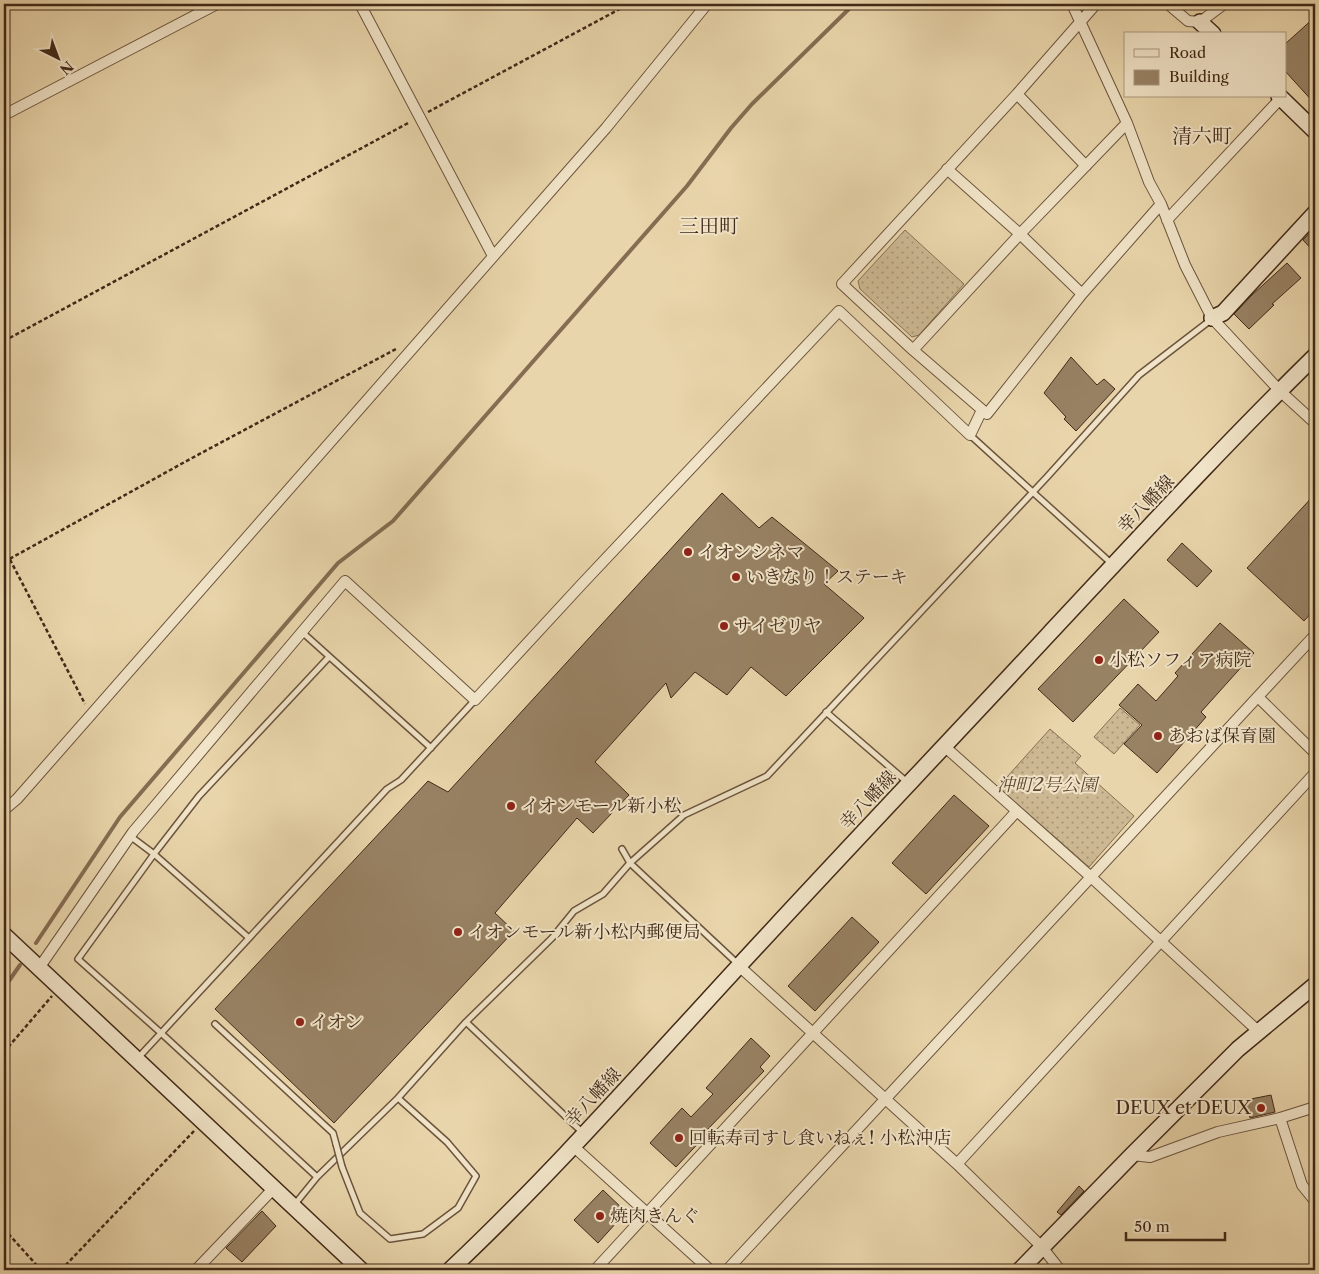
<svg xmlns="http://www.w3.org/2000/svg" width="1319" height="1274" font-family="'Libre Caslon Text','Noto Serif JP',serif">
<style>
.grass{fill:url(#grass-dots);stroke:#867055}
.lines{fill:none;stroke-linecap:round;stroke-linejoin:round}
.stream{stroke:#846d52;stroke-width:4}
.building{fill:#988264;stroke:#412918}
.lane-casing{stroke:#6b543d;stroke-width:8}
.street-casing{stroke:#6b543d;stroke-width:12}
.secondary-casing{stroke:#412918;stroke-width:18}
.path{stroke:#412918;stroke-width:2.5;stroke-dasharray:4 2.5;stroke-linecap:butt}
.lane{stroke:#f1e4c8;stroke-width:5}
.street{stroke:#f1e4c8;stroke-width:10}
.secondary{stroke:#f1e4c8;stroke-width:15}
.lane-bridge-casing{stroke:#6b543d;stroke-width:8;stroke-linecap:butt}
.lane-bridge{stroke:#f1e4c8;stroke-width:5}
.poi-dot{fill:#8f2418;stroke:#f1e4c8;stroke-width:2}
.labels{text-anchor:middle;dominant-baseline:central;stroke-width:4;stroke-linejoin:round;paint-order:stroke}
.street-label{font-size:18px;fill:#412918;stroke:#f1e4c8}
.poi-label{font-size:18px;fill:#412918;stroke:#f1e4c8;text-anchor:start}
.park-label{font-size:18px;font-style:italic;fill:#5d4630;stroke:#f1e4c8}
.quarter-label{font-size:20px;fill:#412918;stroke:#f1e4c8}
</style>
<defs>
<pattern id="grass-dots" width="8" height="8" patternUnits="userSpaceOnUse" patternTransform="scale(1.25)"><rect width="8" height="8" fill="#ccb892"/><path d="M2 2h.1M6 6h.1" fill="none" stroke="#a79676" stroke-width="1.8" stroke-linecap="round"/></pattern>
</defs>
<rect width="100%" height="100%" fill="#e9d5ab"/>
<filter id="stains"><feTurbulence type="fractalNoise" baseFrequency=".004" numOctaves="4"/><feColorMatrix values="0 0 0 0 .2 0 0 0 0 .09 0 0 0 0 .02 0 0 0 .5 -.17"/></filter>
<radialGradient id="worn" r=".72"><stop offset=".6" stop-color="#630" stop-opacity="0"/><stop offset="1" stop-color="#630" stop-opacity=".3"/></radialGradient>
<!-- grass -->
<path class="grass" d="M905,230L964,284L919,335L912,337L860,289L858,281Z
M1120,708L1140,725L1114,754L1094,737Z
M1050,729L1081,756L1075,763L1134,816L1089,867L998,787Z"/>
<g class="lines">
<!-- stream -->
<path class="stream" d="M36,943L120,817L338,563L393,521L687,186L731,128L752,104L854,4
M4,988L20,965"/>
</g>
<!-- building -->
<path class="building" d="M1315,17V104L1285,71V44Z
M1315,227V253L1303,240Z
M1287,263L1301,278L1272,304L1274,305L1249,329L1234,314L1252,295Z
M1071,357L1097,385L1104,379L1115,389L1076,431L1064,419L1066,417L1044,393Z
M722,493L759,528L772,517L838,571L824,584L864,618L786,696L751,667L727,695L695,672L671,698L666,683L595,762L629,795L593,833L577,818L495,913L514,931L334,1123L215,1009L428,781L448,792Z
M1315,494V609L1304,621L1247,568Z
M1182,543L1212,571L1197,587L1167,560Z
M1124,599L1159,632L1073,722L1038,689Z
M1220,623L1254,653L1201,712L1206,717L1157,773L1124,744L1142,725L1119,705L1138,684L1156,701L1178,676L1175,673Z
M954,795L989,826L926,894L892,863Z
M852,917L879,942L815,1011L788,986Z
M751,1038L770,1056L760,1067L764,1071L706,1131L708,1133L676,1167L650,1143L682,1108L691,1117L713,1094L706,1088Z
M1271,1095L1275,1112L1250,1118L1246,1100Z
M1079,1186L1084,1191L1061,1215L1057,1212Z
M603,1190L626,1212L598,1243L574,1220Z
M262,1211L276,1226L242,1262L226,1248Z"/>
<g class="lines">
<!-- lane casing -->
<g class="lane-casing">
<path id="lane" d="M970,435L1112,564
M302,632L431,748
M826,712L907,782
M130,836L154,854L249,938
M622,849L630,863L739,965
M466,1022L582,1132
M215,1024L333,1133L336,1144
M138,1058L387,789L401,780L475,700
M342,1167L360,1213L390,1239L423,1234L458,1208L476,1176L447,1142L398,1098
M317,1177L398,1098L466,1022L552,938L574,911L603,894L630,863L684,815L767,776L1047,477L1139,375L1212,319
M295,1204L317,1177L161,1033L78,959L154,854L199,796L329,657"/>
</g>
<!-- street casing -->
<g class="street-casing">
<path id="street" d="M360,4L493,256
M1072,4L1127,123L1149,182L1161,204L1185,265L1212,318L1280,391L1315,423
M1096,4L1017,94L842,284L913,350L987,414L1082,294L1161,204
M1168,4L1188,21L1200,22L1224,4
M1017,94L1086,166
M4,115L217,4
M947,169L1020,234L1082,294
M1167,220L1281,98
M913,350L1020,234L1127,123
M1258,697L1315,753
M944,746L1091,877L1258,1031
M4,810L17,799L606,128L707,4
M739,966L957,1164L1042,1247L1060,1270
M39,968L133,832L345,581L475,700L581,585L839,311L970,435L982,410
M1280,1118L1302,1185L1315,1201
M573,1146L710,1270
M1132,1155L1150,1157L1218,1132L1280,1118L1315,1107
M957,1164L1315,773
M196,1270L273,1189
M595,1270L1016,812
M727,1270L1315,635"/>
</g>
<!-- secondary casing -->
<g class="secondary-casing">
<path id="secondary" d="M1200,22L1213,34
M1279,96L1315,131
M1212,318L1223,313L1315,213
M4,935L361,1270
M450,1270C551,1175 643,1070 737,968C840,856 945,746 1048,635C1136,541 1223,446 1315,356
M1020,1270L1132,1155L1238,1049L1315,985"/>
</g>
<!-- path -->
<path class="path" d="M428,112L629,4
M4,341L410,122
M4,548L85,704
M4,562L192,458L396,349
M4,1052L52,996
M4,1229L41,1270
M61,1270L194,1131"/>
<!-- lane -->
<use href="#lane" class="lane"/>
<!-- street -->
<use href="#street" class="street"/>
<!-- secondary -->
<use href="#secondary" class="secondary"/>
<!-- lane-bridge casing -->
<g class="lane-bridge-casing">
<path id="lane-bridge" d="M336,1144L342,1167"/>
</g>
<!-- lane-bridge -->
<use href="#lane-bridge" class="lane-bridge"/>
</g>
<!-- markers -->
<g class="poi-dot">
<circle cx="688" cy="552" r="5"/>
<circle cx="736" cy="577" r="5"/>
<circle cx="724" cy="626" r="5"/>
<circle cx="1099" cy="660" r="5"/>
<circle cx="1158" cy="736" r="5"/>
<circle cx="511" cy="806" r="5"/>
<circle cx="458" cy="932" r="5"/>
<circle cx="300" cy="1022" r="5"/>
<circle cx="1261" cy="1108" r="5"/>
<circle cx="679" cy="1138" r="5"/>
<circle cx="600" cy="1216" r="5"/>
</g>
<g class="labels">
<!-- street labels -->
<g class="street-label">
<text transform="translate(1146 504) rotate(-46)">幸八幡線</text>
<text transform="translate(868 800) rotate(-47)">幸八幡線</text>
<text transform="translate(593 1097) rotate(-47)">幸八幡線</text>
</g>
<!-- poi labels -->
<g class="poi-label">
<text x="698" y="552">イオンシネマ</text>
<text x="746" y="577">いきなり！ステーキ</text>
<text x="734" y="626">サイゼリヤ</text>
<text x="1109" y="660">小松ソフィア病院</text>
<text x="1168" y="736">あおば保育園</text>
<text x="521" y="806">イオンモール新小松</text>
<text x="468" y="932">イオンモール新小松内郵便局</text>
<text x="310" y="1022">イオン</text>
<text x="1251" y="1108" text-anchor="end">DEUX et DEUX</text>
<text x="689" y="1138">回転寿司すし食いねぇ! 小松沖店</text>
<text x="610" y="1216">焼肉きんぐ</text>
</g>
<!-- park labels -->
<g class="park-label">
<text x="1047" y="785">沖町2号公園</text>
</g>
<!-- quarter labels -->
<g class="quarter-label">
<text x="1202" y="136">清六町</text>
<text x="709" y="226">三田町</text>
</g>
</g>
<!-- margin -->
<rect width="1319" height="1274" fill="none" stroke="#e9d5ab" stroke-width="20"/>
<rect x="5" y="5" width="1309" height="1264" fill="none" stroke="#412918" stroke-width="2.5"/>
<rect x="10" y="10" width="1299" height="1254" fill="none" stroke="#412918"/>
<!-- legend -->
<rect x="1124" y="32" width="162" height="65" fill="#f1e4c8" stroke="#ab9982"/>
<rect x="1134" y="49" width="25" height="8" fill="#f1e4c8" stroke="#ab9982"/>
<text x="1169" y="58" font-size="15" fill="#412918">Road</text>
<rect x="1134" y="70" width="25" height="15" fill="#988264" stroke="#ab9982"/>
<text x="1169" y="82" font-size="15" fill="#412918">Building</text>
<!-- north arrow -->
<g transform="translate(58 58) rotate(138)" stroke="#f1e4c8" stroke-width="4" paint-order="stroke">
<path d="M0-4L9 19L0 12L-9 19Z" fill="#412918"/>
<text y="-8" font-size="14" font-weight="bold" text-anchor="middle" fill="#412918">N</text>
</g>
<!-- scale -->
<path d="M1126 1232v8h99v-8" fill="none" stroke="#412918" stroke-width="2.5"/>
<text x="1134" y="1232" font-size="15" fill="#412918" stroke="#f1e4c8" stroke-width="4" paint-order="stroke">50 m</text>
<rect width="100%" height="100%" filter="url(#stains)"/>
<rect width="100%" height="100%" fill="url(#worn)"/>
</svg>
